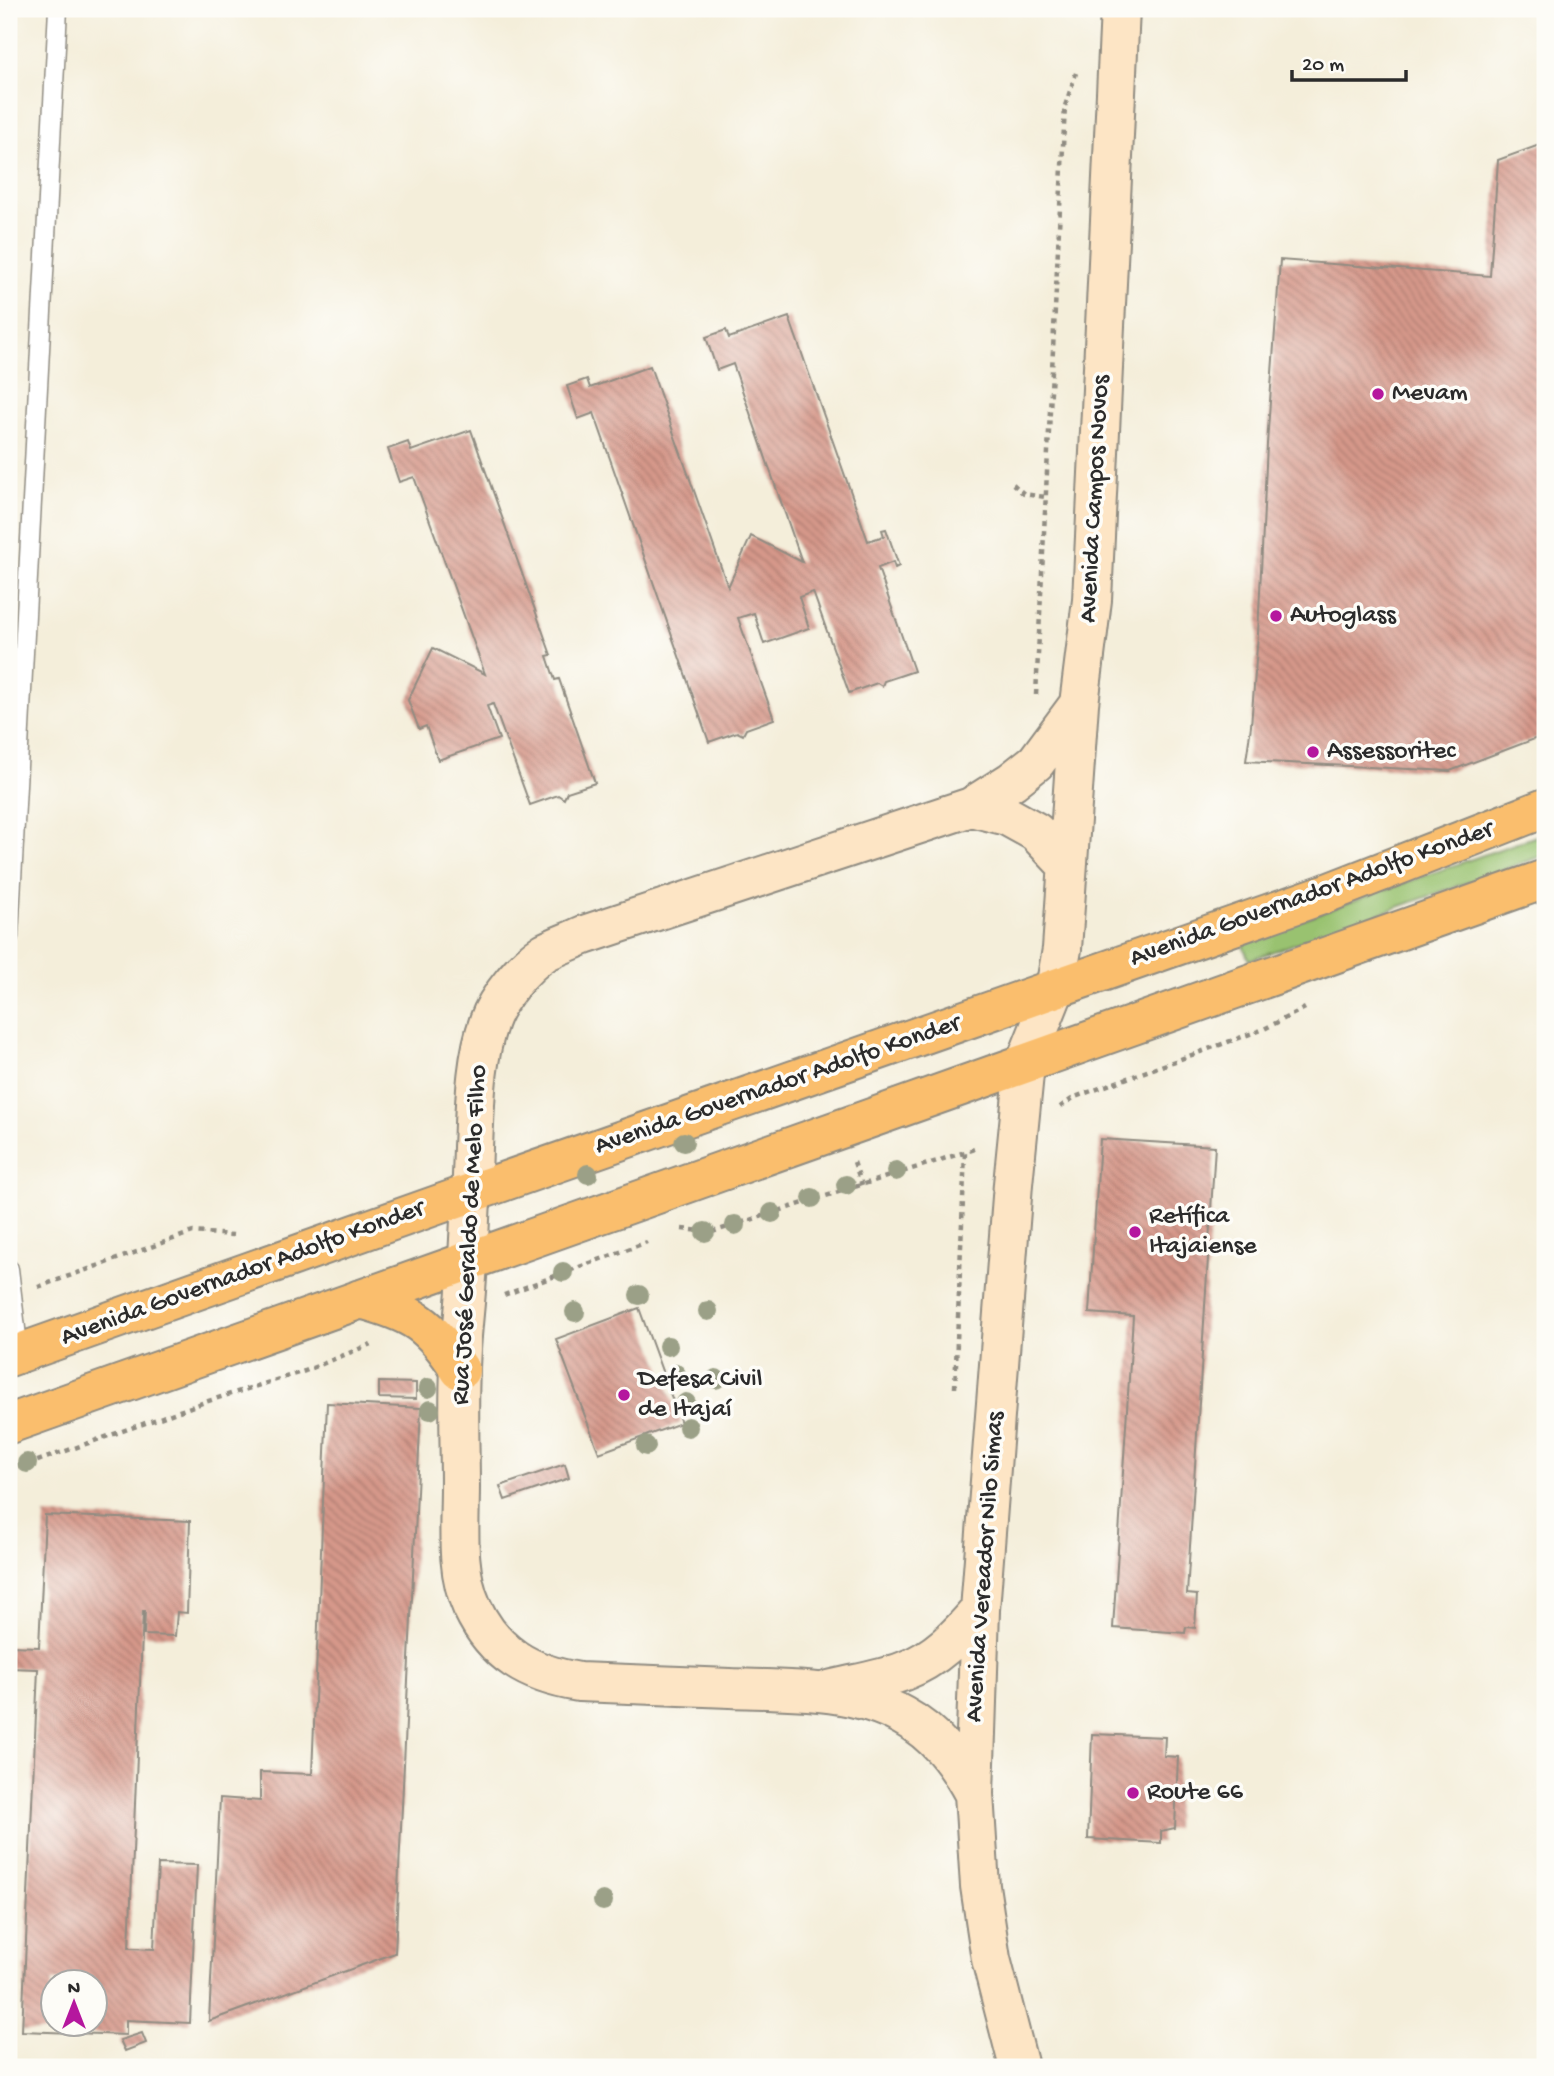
<svg xmlns="http://www.w3.org/2000/svg" width="1554" height="2076" font-family="'Gochi Hand',sans-serif">
<style>
.grass{fill:#99c26f;stroke:#62764d;stroke-width:2}
.building{fill:url(#building-back-hatch);fill-rule:evenodd}
.lines{fill:none;stroke-linecap:round;stroke-linejoin:round}
.service-casing{stroke:#908c82;stroke-width:21}
.secondary-casing{stroke:#908c82;stroke-width:42}
.primary-casing{stroke:#908c82;stroke-width:42}
.path{stroke:#908c82;stroke-width:4.5;stroke-dasharray:5 5;stroke-linecap:butt}
.service{stroke:#fff;stroke-width:18}
.secondary{stroke:#fde5c5;stroke-width:38}
.primary{stroke:#fabe6d;stroke-width:38}
.tree{fill:#9ba087}
.poi-dot{fill:#b5179e;stroke:#fdfcf7;stroke-width:2.5}
.labels{text-anchor:middle;dominant-baseline:central;stroke-width:7;stroke-linejoin:round;paint-order:stroke}
.poi-label{font-size:26px;fill:#2b2b2b;stroke:#fdfcf7;text-anchor:start}
.street-label{font-size:26px;fill:#2b2b2b;stroke:#fdfcf7}
</style>
<defs>
<pattern id="building-back-hatch" width="6" height="6" patternUnits="userSpaceOnUse" patternTransform="scale(1.75)"><rect width="6" height="6" fill="#d6988a"/><path d="M-1 5l2 2M0 0l6 6M5-1l2 2" fill="none" stroke="#ae7c71"/></pattern>
</defs>
<rect width="100%" height="100%" fill="#fdfcf7"/>
<filter id="ink" filterUnits="userSpaceOnUse"><feTurbulence type="fractalNoise" baseFrequency=".0143" numOctaves="2"/><feDisplacementMap in="SourceGraphic" scale="14" xChannelSelector="R" yChannelSelector="G"/><feConvolveMatrix kernelMatrix="1 2 1 2 8 2 1 2 1" color-interpolation-filters="sRGB"/></filter>
<filter id="wash" filterUnits="userSpaceOnUse"><feTurbulence type="fractalNoise" baseFrequency=".00686" numOctaves="4" result="noise"/><feDisplacementMap in="SourceGraphic" scale="28" xChannelSelector="R" yChannelSelector="G"/><feGaussianBlur stdDeviation="1.57" result="paint"/><feColorMatrix in="noise" values="0 0 0 0 0 0 0 0 0 0 0 0 0 0 0 0 0 1.4 0 .05"/><feComposite in="paint" operator="in"/></filter>
<g filter="url(#wash)">
<rect width="100%" height="100%" fill="#f4eeda"/>
<!-- grass -->
<path class="grass" d="M1545,833V855L1249,960L1241,941Z"/>
<g id="blocks">
<!-- building -->
<path class="building" d="M1545,143V735L1450,771L1246,761L1251,726L1258,634L1267,444L1280,260L1490,276L1498,160Z
M789,317L868,541L884,536L882,530L886,529L899,566L895,568L893,562L878,568L914,671L884,681L882,686L877,683L849,693L813,592L799,597L809,628L764,644L754,613L738,618L774,719L746,729L743,735L737,732L709,742L594,413L578,419L567,386L587,379L590,388L650,366L728,587L751,536L802,562L733,364L717,370L706,337L726,330L729,338Z
M471,430L551,655L547,656L555,680L559,679L595,783L567,792L564,799L558,795L530,805L493,704L487,706L499,739L438,760L426,726L419,729L408,700L433,648L485,674L414,477L399,482L388,449L408,442L411,451Z
M1100,1139L1215,1146L1187,1594L1197,1595L1195,1628L1186,1627L1185,1633L1113,1628L1133,1316L1089,1313Z
M639,1308L681,1423L599,1453L556,1339Z
M379,1382L416,1383V1399L379,1398Z
M327,1403L421,1408L395,1953L209,2021L220,1798L260,1801V1772L312,1774Z
M565,1464L569,1478L505,1500L500,1486Z
M45,1515L190,1521L187,1613L177,1612L175,1636L144,1635L145,1611H143L129,1948L154,1949L158,1864L197,1865L190,2023L126,2020V2035L22,2031L38,1669L9,1668V1646L39,1647ZM52,1982H94V2024H52Z
M1092,1734L1165,1737L1164,1756L1178,1757L1175,1828L1161,1831V1843L1088,1839Z
M142,2033L146,2043L125,2051L120,2040Z"/>
</g>
</g>
<g filter="url(#ink)">
<use href="#blocks" fill-opacity="0" stroke="#908c82" stroke-width="2"/>
<g class="lines">
<!-- service casing -->
<g class="service-casing">
<path id="service" d="M9,937L58,9
M9,1269L19,1354"/>
</g>
<!-- secondary casing -->
<g class="secondary-casing">
<path id="secondary" d="M971,807L1007,816L1036,832L1067,865
M829,1690C853,1684 881,1680 904,1671C936,1659 959,1635 980,1610
M974,1794C957,1762 936,1734 903,1716C852,1687 787,1690 730,1688C680,1686 629,1684 579,1682C529,1674 494,1654 472,1607C455,1570 460,1525 460,1486C460,1447 458,1408 460,1369C461,1332 467,1295 468,1258C470,1221 472,1184 473,1147C475,1105 475,1061 489,1021C497,998 524,965 545,952C557,946 571,941 584,935L971,807L1012,781L1036,762L1079,704
M1019,2067L991,1959L980,1886L974,1794L980,1610L1013,1184L1025,1064L1055,989L1062,949L1079,704L1092,600L1120,9"/>
</g>
<!-- primary casing -->
<g class="primary-casing">
<path id="primary" d="M360,1299C413,1313 431,1324 460,1370
M9,1357L471,1193L1322,895L1545,808
M9,1424L1545,879"/>
</g>
<!-- path -->
<path class="path" d="M1013,484L1024,494L1045,497
M1036,695L1065,106L1076,73
M1060,1107L1075,1097L1264,1029L1305,1008
M854,1162L862,1185
M682,1229L712,1232L978,1148
M38,1287L193,1232L233,1235
M504,1295L647,1242
M955,1388L965,1152
M9,1471L205,1402L305,1371L371,1344"/>
<!-- service -->
<use href="#service" class="service"/>
<!-- secondary -->
<use href="#secondary" class="secondary"/>
<!-- primary -->
<use href="#primary" class="primary"/>
</g>
<!-- trees -->
<g class="tree">
<circle cx="684" cy="1142" r="10"/>
<circle cx="896" cy="1171" r="10"/>
<circle cx="588" cy="1174" r="10"/>
<circle cx="846" cy="1185" r="10"/>
<circle cx="812" cy="1198" r="10"/>
<circle cx="772" cy="1213" r="10"/>
<circle cx="735" cy="1225" r="10"/>
<circle cx="705" cy="1232" r="10"/>
<circle cx="563" cy="1272" r="10"/>
<circle cx="639" cy="1295" r="10"/>
<circle cx="708" cy="1311" r="10"/>
<circle cx="575" cy="1312" r="10"/>
<circle cx="668" cy="1346" r="10"/>
<circle cx="676" cy="1374" r="10"/>
<circle cx="716" cy="1379" r="10"/>
<circle cx="428" cy="1388" r="10"/>
<circle cx="686" cy="1403" r="10"/>
<circle cx="430" cy="1410" r="10"/>
<circle cx="688" cy="1427" r="10"/>
<circle cx="646" cy="1446" r="10"/>
<circle cx="27" cy="1463" r="10"/>
<circle cx="603" cy="1901" r="10"/>
</g>
</g>
<!-- markers -->
<g class="poi-dot">
<circle cx="1378" cy="394" r="7"/>
<circle cx="1276" cy="616" r="7"/>
<circle cx="1313" cy="752" r="7"/>
<circle cx="1135" cy="1232" r="7"/>
<circle cx="624" cy="1395" r="7"/>
<circle cx="1133" cy="1793" r="7"/>
</g>
<g class="labels">
<!-- poi labels -->
<g class="poi-label">
<text x="1392" y="394">Mevam</text>
<text x="1290" y="616">Autoglass</text>
<text x="1327" y="752">Assessoritec</text>
<text x="1149" y="1217">Retífica<tspan x="1149" dy="30">Itajaiense</tspan></text>
<text x="638" y="1380">Defesa Civil<tspan x="638" dy="30">de Itajaí</tspan></text>
<text x="1147" y="1793">Route 66</text>
</g>
<!-- street labels -->
<g class="street-label">
<text transform="translate(1096 499) rotate(-87)">Avenida Campos Novos</text>
<text transform="translate(1312 895) rotate(-20)">Avenida Governador Adolfo Konder</text>
<text transform="translate(778 1086) rotate(-19)">Avenida Governador Adolfo Konder</text>
<text transform="translate(471 1235) rotate(-87)">Rua José Geraldo de Melo Filho</text>
<text transform="translate(243 1274) rotate(-20)">Avenida Governador Adolfo Konder</text>
<text transform="translate(986 1567) rotate(-86)">Avenida Vereador Nilo Simas</text>
</g>
</g>
<!-- margin -->
<rect width="1554" height="2076" fill="none" stroke="#fdfcf7" stroke-width="35"/>
<!-- north arrow -->
<g transform="translate(74 2003)"><circle r="33" fill="#fdfcf7" stroke="#a9a8a5" stroke-width="2"/>
<path d="M0-5L12 26L0 18L-12 26Z" fill="#b5179e"/>
<text y="-10" font-size="19" font-weight="bold" text-anchor="middle" fill="#2b2b2b">N</text>
</g>
<!-- scale -->
<path d="M1292 70v10h114v-10" fill="none" stroke="#2b2b2b" stroke-width="3.5"/>
<text x="1302" y="70" font-size="21" fill="#2b2b2b" stroke="#fdfcf7" stroke-width="5" paint-order="stroke">20 m</text>
</svg>
